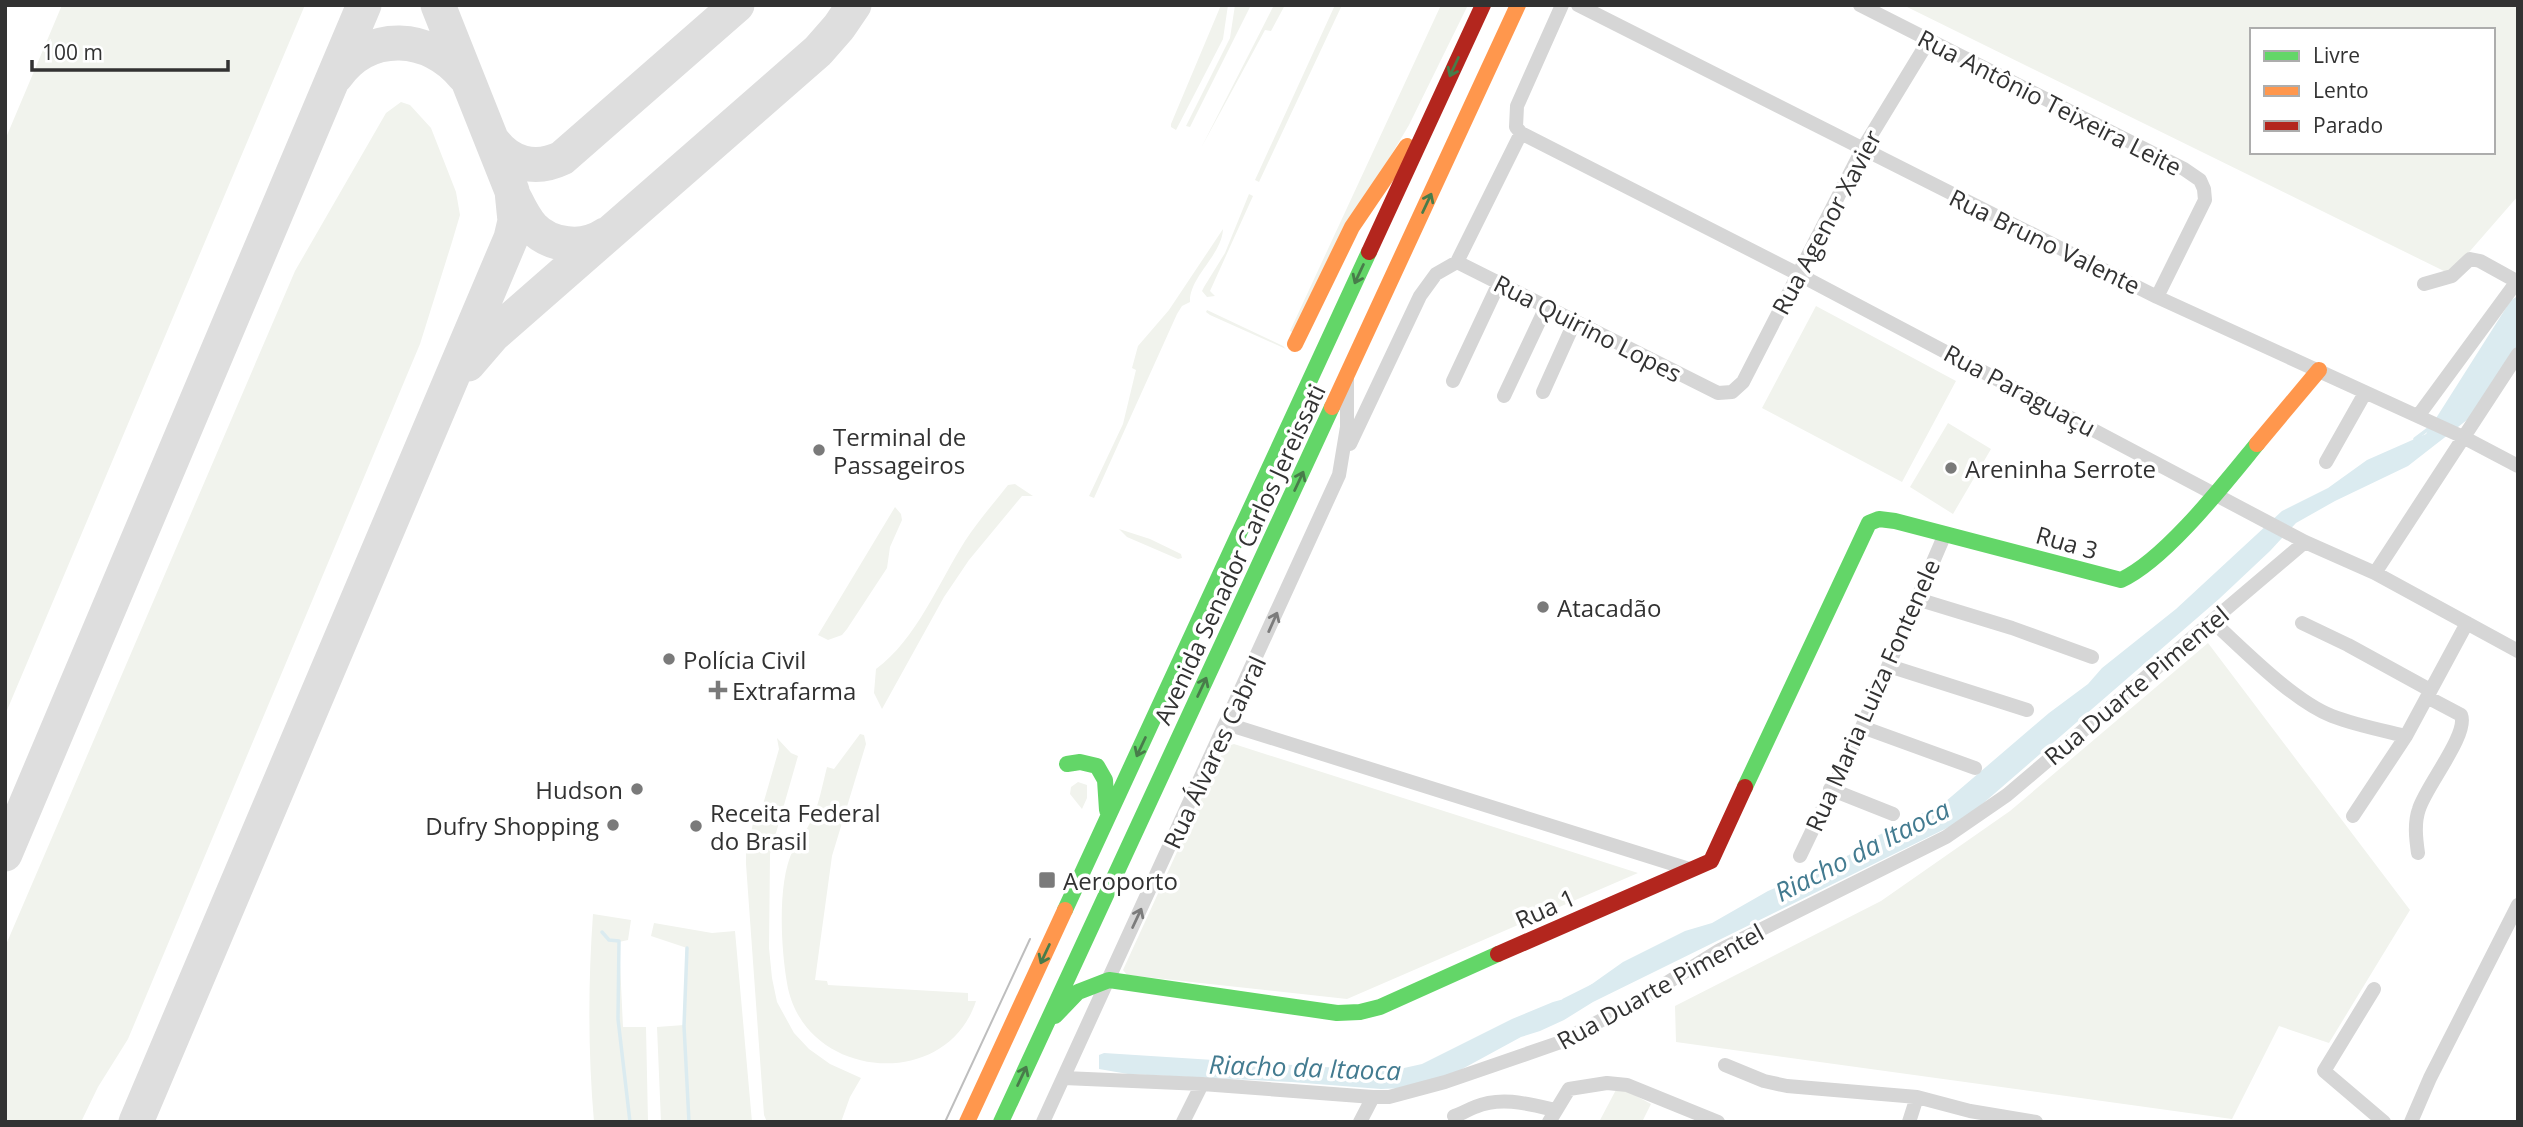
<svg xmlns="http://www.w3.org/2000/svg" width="2523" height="1127" font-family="'Open Sans',sans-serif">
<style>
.green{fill:#f1f3ed;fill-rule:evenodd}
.water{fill:#dbebf0}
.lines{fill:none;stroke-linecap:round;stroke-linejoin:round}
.stream{stroke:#dbebf0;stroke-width:3.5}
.taxiway{stroke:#dedede;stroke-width:35}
.street{stroke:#d6d6d6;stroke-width:14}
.fast{stroke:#63d668;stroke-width:16}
.slow{stroke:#ff974d;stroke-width:16}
.jam{stroke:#b3261e;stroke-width:16}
.tram{stroke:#bebebe;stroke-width:2}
.oneway{stroke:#487c4a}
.oneway2{stroke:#7c7c7c}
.poi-dot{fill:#7a7a7a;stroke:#fff;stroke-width:2.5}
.labels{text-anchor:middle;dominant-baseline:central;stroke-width:7;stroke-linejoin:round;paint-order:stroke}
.street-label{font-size:24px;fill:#323232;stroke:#fff}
.poi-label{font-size:24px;fill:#323232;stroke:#fff;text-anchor:start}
.water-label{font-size:26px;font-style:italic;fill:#437b90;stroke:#fff}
</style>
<rect width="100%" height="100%" fill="#fff"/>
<!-- green -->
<path class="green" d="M62,5H305L5,715V140Z
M1221,5H1228L1223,39L1176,130L1171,127V124Z
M1235,5H1251L1190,127L1186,126L1230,38Z
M1274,5H1285L1271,31L1265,30L1201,148Z
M1335,5H1342L1259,182L1255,180Z
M1441,5H1468L1409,125L1371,189L1294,333L1290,331Z
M1903,5H2518V196L2450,274ZM2252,30H2493V152H2252Z
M401,102L410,105L431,128L456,192L460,215L452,242L420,344L128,1039L98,1087L81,1122H5V947L295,271L386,113Z
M1249,194L1253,196L1210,291L1215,296L1207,297L1202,291L1204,287L1225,253Z
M1223,229C1222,255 1189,277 1190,302L1182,306L1177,314L1094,498L1089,496L1123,424L1135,374L1136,370L1132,368L1138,346L1169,310Z
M1816,306L1956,381L1902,482L1762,408Z
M1207,310L1283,346L1286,349L1210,315L1206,312Z
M1948,423L1991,449L1953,514L1910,487Z
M1015,484L1033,496H1022L969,560L944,597L882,709L874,693L876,669C916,640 939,582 965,541C978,521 994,503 1008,485Z
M895,507L901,514L902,520L890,547L887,568L847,629L842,635L828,640L818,635Z
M1119,529L1150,539L1181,554L1182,558L1178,559L1127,537Z
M2208,643L2410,910L2329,1043L2279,1026L2232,1119L1676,1042L1675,1006L1881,901L2010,811Z
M860,734L864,735L866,744L832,856L815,980L827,981L828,985L968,993V1001H976C946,1093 803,1080 787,983C781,948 777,882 793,850C798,841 805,833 810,823C819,806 822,786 827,767L834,769Z
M777,738L791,753L798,756L770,854L769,948L772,978L777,1002L794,1033L809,1049L830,1064L861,1078L850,1097L841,1122H767L764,1115L746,864V838H750L753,823L760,815L779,749Z
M1234,744L1638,873L1347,999L1127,975L1123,970L1225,747Z
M1078,782L1087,785V798L1082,809L1070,794L1071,787Z
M593,914L631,920L628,940L619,942L623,1027H646L648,1122H594C588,1052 588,984 593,914Z
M654,923L712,933L735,931L752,1122H661L657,1027L684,1025L687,948L651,936Z
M1618,1086L1651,1104L1642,1122H1599Z"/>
<!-- water -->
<path class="water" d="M2518,296V347L2467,420L2408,466L2335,501L2296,523L2270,551L2219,599L1972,813L1949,827L1593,1002L1564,1020L1540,1031L1521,1037L1453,1074L1404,1088L1381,1089L1291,1082L1128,1074L1099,1069V1055L1104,1053L1371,1070H1395L1422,1064L1512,1019L1553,1002L1575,996L1623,962L1685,931L1712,923L1768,891L1849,855L1867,841L1945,802L2049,713L2088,684L2102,668L2176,609L2282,511L2328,488L2367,460L2426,434L2511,300Z"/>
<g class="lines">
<!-- stream -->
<path class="stream" d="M2415,439L2431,427
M602,932L609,940L619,941L618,1019L630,1122
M687,948L684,1026L689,1122
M1564,1000L1592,986"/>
<!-- taxiway -->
<path class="taxiway" d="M336,76C369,30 430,34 464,76
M492,140C509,164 535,171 562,158L737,5
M514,197C519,207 524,218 532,227C550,246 583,250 605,235
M468,364L493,335L818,51L839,27L854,5
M5,854L364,5
M136,1122L511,238L515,221L512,191L438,5"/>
<!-- street -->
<path class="street" d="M1578,5L2157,297L2461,436L2518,466
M1860,5L2184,169L2200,180L2204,189L2205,200L2157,297
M1521,133L1798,274L2305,542L2375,573L2518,651
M1521,133L1516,127L1517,106L1562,5
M1457,262L1718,393L1732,392L1743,382L1862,150L1929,40
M2424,284L2452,276L2470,259L2480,261L2518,282
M1453,381L1499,283
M1543,392L1575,321
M1504,396L1546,307
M2418,416L2518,280
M1350,444L1420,296L1436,274L1457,262L1521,133
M2326,462L2365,393
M2375,573L2518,354
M1917,599L2012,628L2092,657
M2212,621C2243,649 2293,701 2332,716C2355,725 2381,730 2406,736
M2302,623L2348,645L2430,690
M1889,666L2027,710
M1227,724L1689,869
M1862,727L1975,768
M1830,789L1893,814
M2353,816L2406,736L2467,623
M2418,853C2416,839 2414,823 2419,809C2426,786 2469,734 2461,715L2427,697
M1800,856L1862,727L1945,534
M2374,989L2324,1071L2384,1122
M1725,1065L1764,1081L1787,1086L1917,1097L1970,1111L2036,1122
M1064,1078L1202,1084L1373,1097H1389L1445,1082L1558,1043L1636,1002L1720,950L1946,837L2007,795L2305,542
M1454,1116C1462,1114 1467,1110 1475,1107C1501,1096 1529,1104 1555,1110
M1043,1122L1339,475L1347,427V378
M1183,1122L1202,1084
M1360,1122L1373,1097
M1549,1122L1569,1089L1607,1083L1627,1085L1718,1122
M1909,1122L1917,1097
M2411,1122L2430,1078L2518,905"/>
<!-- fast -->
<path class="fast" d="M1067,764L1080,762L1097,766L1105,780L1107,810
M1745,787L1869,523L1879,519L1895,521L2121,580C2165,560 2225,483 2257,444
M1065,910L1369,252
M1055,1016L1078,992L1109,980L1337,1013L1360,1012L1380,1007L1498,954
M1001,1122L1332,407"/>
<!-- slow -->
<path class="slow" d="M1295,344L1352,227L1407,146
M1332,407L1518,5
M2257,444L2319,370
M967,1122L1065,910"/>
<!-- jam -->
<path class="jam" d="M1369,252L1483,5
M1498,954L1711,861L1745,787"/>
<!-- tram -->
<path class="tram" d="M945,1122L1030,939"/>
</g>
<!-- one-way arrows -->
<defs><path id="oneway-shaft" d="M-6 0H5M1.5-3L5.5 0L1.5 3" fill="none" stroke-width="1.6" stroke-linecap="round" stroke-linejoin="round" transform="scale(1.75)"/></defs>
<g class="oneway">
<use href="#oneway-shaft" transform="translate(1454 67) rotate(115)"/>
<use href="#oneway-shaft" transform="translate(1427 203) rotate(-65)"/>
<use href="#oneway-shaft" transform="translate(1359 274) rotate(115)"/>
<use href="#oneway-shaft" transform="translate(1299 481) rotate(-65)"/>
<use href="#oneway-shaft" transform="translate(1202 687) rotate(-65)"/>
<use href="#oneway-shaft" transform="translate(1141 747) rotate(115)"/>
<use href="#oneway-shaft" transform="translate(1045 954) rotate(115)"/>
<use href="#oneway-shaft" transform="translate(1022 1076) rotate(-65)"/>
</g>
<g class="oneway2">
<use href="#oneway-shaft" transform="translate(1273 622) rotate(-66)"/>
<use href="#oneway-shaft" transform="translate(1137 918) rotate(-65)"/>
</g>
<!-- markers -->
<g class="poi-dot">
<circle cx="819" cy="450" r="7"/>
<circle cx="1951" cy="468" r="7"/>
<circle cx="1543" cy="607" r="7"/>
<circle cx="669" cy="659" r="7"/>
<path d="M714.5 679.5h7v7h7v7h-7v7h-7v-7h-7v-7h7z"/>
<circle cx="637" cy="789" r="7"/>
<circle cx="613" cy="825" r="7"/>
<circle cx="696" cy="826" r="7"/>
<rect x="1038" y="871" width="18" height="18" rx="3.5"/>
</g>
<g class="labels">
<!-- street labels -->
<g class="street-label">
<text transform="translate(2050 102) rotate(27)">Rua Antônio Teixeira Leite</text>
<text transform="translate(1826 222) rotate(-62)">Rua Agenor Xavier</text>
<text transform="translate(2045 241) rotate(26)">Rua Bruno Valente</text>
<text transform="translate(1588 328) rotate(27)">Rua Quirino Lopes</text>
<text transform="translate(2020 390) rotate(28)">Rua Paraguaçu</text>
<text transform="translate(2067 542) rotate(16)">Rua 3</text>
<text transform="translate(1239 554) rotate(-65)">Avenida Senador Carlos Jereissati</text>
<text transform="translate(2136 685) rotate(-40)">Rua Duarte Pimentel</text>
<text transform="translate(1872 695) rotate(-66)">Rua Maria Luiza Fontenele</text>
<text transform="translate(1214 752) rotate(-65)">Rua Álvares Cabral</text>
<text transform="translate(1545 908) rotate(-24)">Rua 1</text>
<text transform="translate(1660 986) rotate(-29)">Rua Duarte Pimentel</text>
</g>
<!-- poi labels -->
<g class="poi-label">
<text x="833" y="436">Terminal de<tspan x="833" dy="28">Passageiros</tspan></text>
<text x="1965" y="468">Areninha Serrote</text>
<text x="1557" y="607">Atacadão</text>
<text x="683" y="659">Polícia Civil</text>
<text x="732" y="690">Extrafarma</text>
<text x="623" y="789" text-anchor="end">Hudson</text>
<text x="710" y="812">Receita Federal<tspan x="710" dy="28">do Brasil</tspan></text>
<text x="599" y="825" text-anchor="end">Dufry Shopping</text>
<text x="1063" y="880">Aeroporto</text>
</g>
<!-- water labels -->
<g class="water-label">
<text transform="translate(1862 850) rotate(-27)">Riacho da Itaoca</text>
<text transform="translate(1305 1067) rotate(2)">Riacho da Itaoca</text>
</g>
</g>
<!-- border -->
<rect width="2523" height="1127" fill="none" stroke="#323232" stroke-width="14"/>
<!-- legend -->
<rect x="2250" y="28" width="245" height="126" fill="#ffffff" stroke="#adadad" stroke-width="2"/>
<rect x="2264" y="51" width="35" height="10" fill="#63d668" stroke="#adadad" stroke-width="2"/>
<text x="2313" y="63" font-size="21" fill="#323232">Livre</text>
<rect x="2264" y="86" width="35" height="10" fill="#ff974d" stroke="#adadad" stroke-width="2"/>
<text x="2313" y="98" font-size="21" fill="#323232">Lento</text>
<rect x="2264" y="121" width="35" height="10" fill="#b3261e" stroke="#adadad" stroke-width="2"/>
<text x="2313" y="133" font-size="21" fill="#323232">Parado</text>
<!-- scale -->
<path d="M32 60v10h196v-10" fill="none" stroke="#323232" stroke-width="3.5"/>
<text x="42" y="60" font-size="21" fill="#323232" stroke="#ffffff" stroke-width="5" paint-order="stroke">100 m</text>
</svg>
